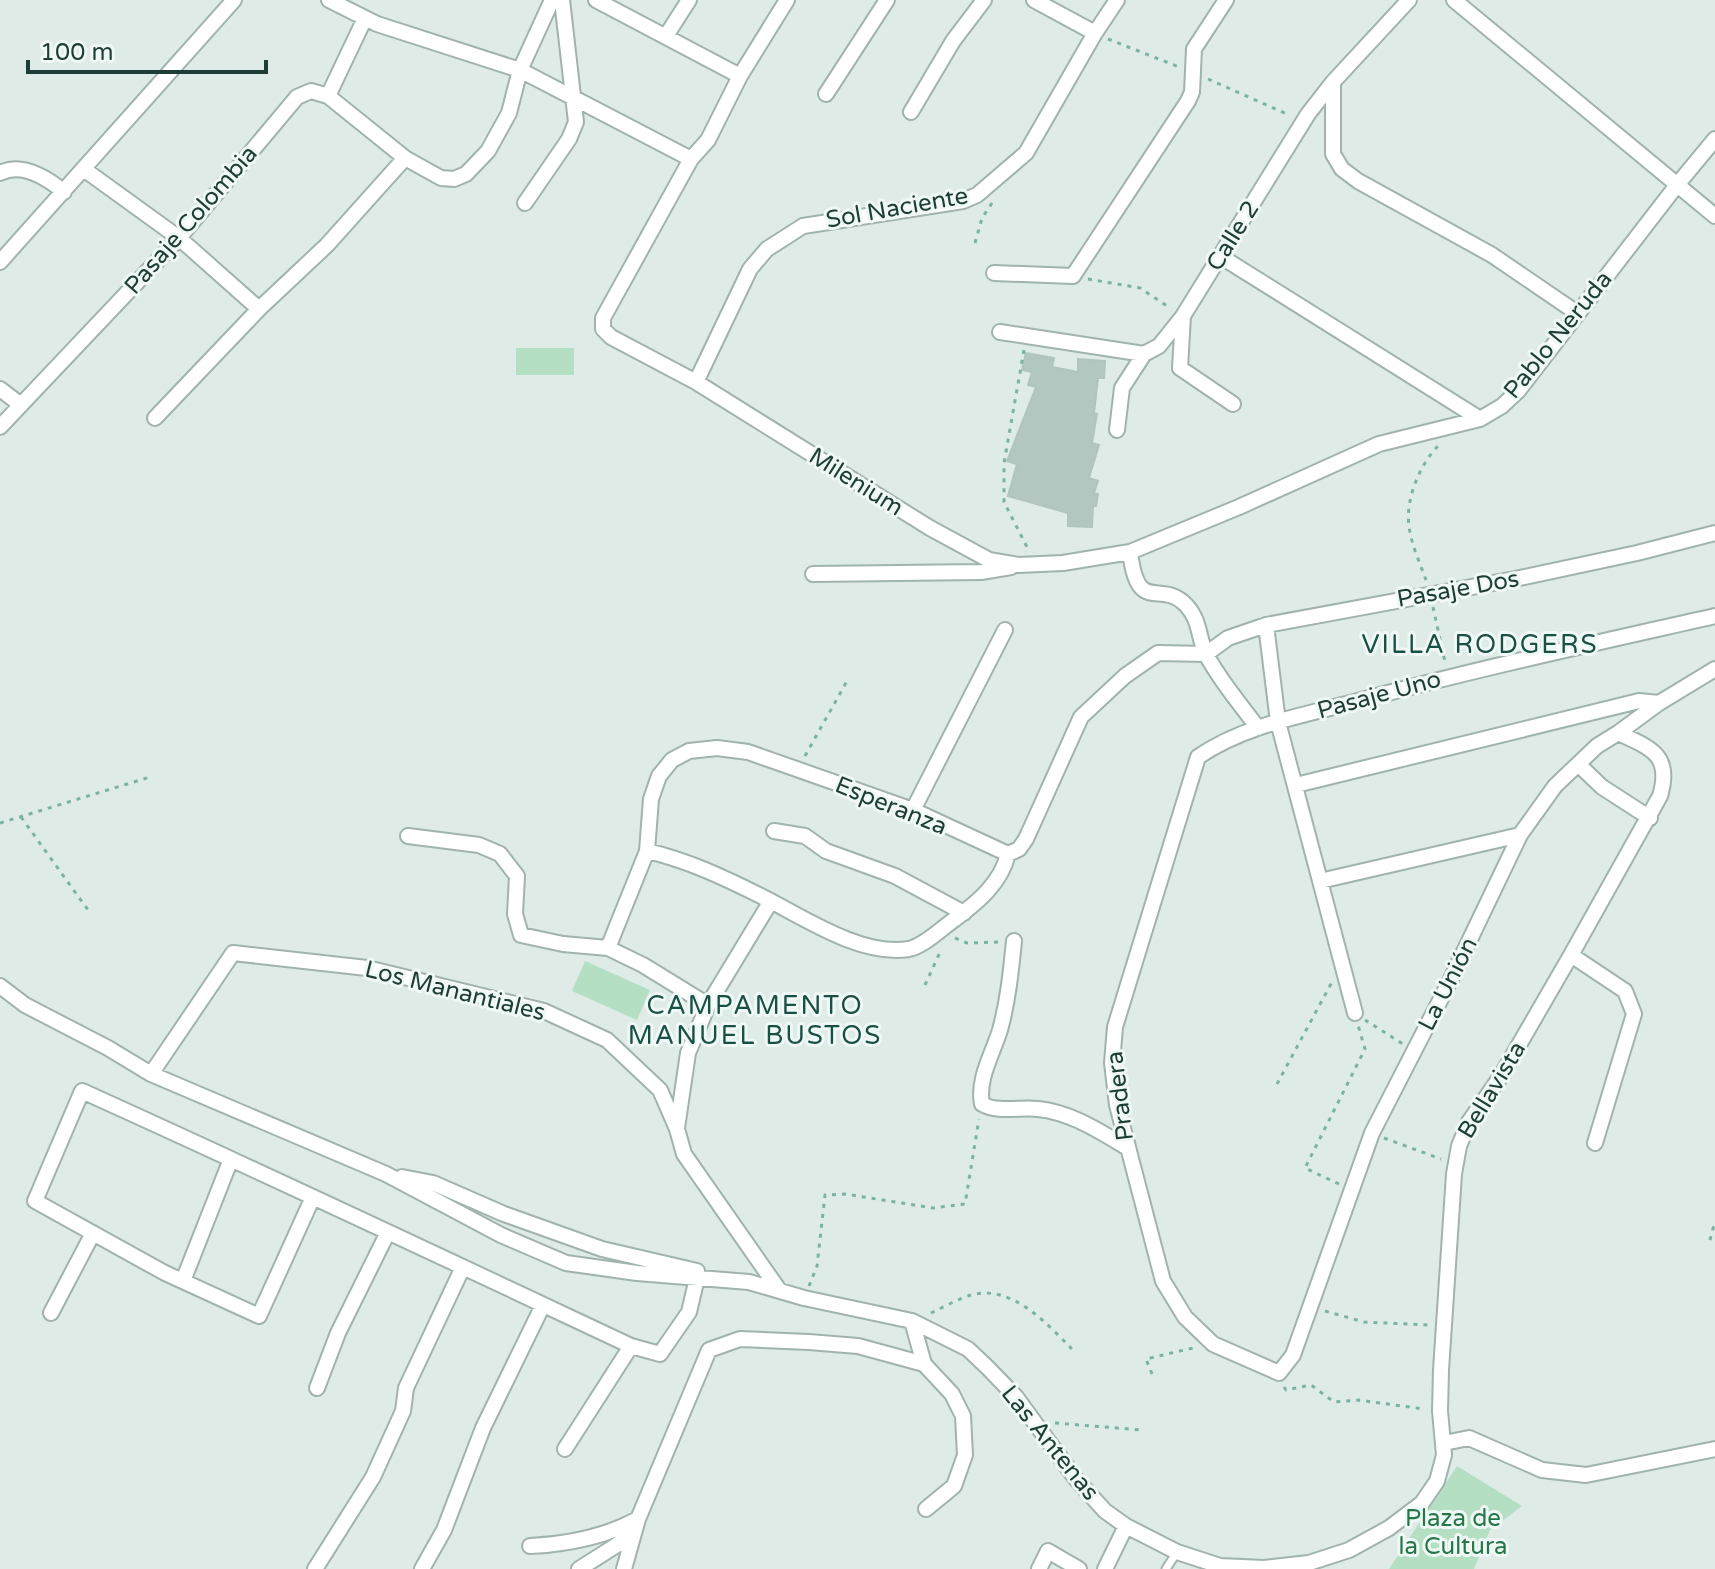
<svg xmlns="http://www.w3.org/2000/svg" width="1715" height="1569" font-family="'Varela Round',sans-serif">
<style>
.green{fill:#b5dfc3}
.building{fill:#b4c6c0;stroke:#b0c5be;stroke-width:2}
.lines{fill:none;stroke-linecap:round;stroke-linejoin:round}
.lane-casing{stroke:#a1b3ae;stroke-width:11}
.street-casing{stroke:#a1b3ae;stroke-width:18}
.path{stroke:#7cb2a5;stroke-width:3;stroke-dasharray:4 6;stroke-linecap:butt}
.lane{stroke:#fff;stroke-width:7}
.street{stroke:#fff;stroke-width:14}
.labels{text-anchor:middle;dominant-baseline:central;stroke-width:6;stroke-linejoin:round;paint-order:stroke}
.street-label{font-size:24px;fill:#1e3d36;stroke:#eff8f4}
.park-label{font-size:24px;fill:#25774a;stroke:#eff8f4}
.neighbourhood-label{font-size:26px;letter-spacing:2px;fill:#195046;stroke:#eff8f4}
</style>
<rect width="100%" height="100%" fill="#deebe7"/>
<!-- green -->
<path class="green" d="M516,348H574V375H516Z
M585,961L650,990L637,1020L572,991Z
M1457,1466L1522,1506L1490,1530L1474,1569H1389Z"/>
<!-- building -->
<path class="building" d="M1026,353L1054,358L1052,367L1078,372V359L1105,361L1104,378H1098L1094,413L1097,414L1092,443L1099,445L1089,478L1098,481L1094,493L1098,494L1096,506H1093L1092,527L1068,526V513L1008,496L1017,464L1007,461L1036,387L1028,385L1032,372L1022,370Z"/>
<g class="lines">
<!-- lane casing -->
<g class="lane-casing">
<path id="lane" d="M1166,1569L1177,1552"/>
</g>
<!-- street casing -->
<g class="street-casing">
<path id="street" d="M329,0L377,24L520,70L691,159
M596,0L740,76
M787,0L740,76L708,140L691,159L603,318V329L611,337L696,382L930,528L989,560L1019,565L1063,563L1130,552L1239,507L1379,444L1480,419L1502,406L1518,391L1677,185L1715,139
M1034,0L1095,33
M1454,0L1715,216
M666,36L689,0
M1333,82V154L1342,169L1358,181L1492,255L1577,313
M826,94L887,0
M328,96L365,18
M911,112L953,41L984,0
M85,170L179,238L259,309
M0,173C22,162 47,178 64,192
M525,203L569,139L576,122L562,0
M1220,256L1480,419
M0,262L234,0
M994,273L1073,276L1188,101L1192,92L1194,49L1226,0
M1183,316L1180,368L1233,404
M1000,332L1144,354L1159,346L1183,316L1308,114L1333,82L1409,0
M696,382L750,269L767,249L803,226L963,201L977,195L1026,153L1095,33L1117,0
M0,389L21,405
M155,418L259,309L327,245L405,158
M0,427L179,238L297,97L311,91L328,96L405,158L441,178L454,179L466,174L488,151L509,113L520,70L552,0
M1117,430L1122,388L1144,354
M1130,552C1138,617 1160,578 1186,605C1201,621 1198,639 1207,656C1221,682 1241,705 1258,728
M813,574L981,572L1011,567
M1715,616C1596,643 1476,669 1358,701C1305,715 1244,725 1198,757L1115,1027L1112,1063L1117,1105L1163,1281L1185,1317L1213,1344L1279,1373L1293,1355L1372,1133L1451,979L1520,835L1555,786L1597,746L1618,733L1659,703L1715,669
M1266,625L1278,722L1355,1013
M1578,764L1602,787L1650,818
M1296,785L1639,701L1659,703
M913,810L1005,630
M774,831L805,836L826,851L895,876L964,913
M408,836L479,845L500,854L517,876L515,914L521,935L563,944L608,948L643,965L708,1005
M647,851C687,860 725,878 761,896C803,917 861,957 909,949C924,946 942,928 955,919C978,902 1001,883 1008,854
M1320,881L1520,835
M1014,941C1011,971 1008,1001 1000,1030C993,1053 977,1079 982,1104C998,1113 1020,1107 1038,1109C1070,1112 1099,1131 1126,1147
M608,948L647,851L651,799L659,776L672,760L689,751L717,748L748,752L913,810L1008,854L1019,849L1026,839L1081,717L1125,676L1158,653L1206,654L1228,638L1266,625L1515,579L1637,553L1715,533
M1571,955L1625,991L1634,1014L1595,1143
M0,986L25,1005L108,1048L151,1074L386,1174L501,1235L566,1263L637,1273L749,1282L804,1298L912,1321L968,1349L987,1367L1016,1397L1076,1479L1105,1511L1126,1526L1177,1552L1220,1566L1264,1568L1309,1563L1349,1550L1389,1528L1422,1503L1437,1481L1444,1455L1440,1411L1441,1370L1454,1174L1459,1146L1469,1122L1501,1076L1571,955L1660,796C1672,756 1652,748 1618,733
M151,1074L233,953L367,968L544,1011L607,1040L660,1090L677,1129L684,1154L779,1290
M677,1128L688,1053L708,1005L771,901
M402,1177L433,1183L504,1214L602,1249L697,1271
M313,1197L259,1316L165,1273L35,1201L82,1091C266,1174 448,1260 631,1346L660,1354L689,1312L697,1278
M183,1281L231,1159
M51,1313L93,1233
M912,1321L924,1364L952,1394L963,1416L965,1455L954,1486L926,1509
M317,1388L338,1333L388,1232
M1444,1443L1469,1438L1542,1470L1586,1475L1715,1449
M565,1449L631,1346
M530,1546C568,1544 605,1537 638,1519L624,1569
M315,1569L373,1477L403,1411L406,1388L463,1267
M422,1569L444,1530L483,1428L543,1305
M579,1569L620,1543L638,1519L709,1350L740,1339L809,1342L858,1346L924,1364
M1039,1569L1048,1551L1079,1569
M1105,1569L1126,1526"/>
</g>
<!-- path -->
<path class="path" d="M1108,39L1179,67
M1208,79L1289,115
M975,243L982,218L992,203
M1088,279L1140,288L1170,308
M1024,350L1004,463V502L1029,551
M1426,580C1420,563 1411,544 1409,526C1405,500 1420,464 1438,446
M1433,607L1445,662
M805,756L847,681
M21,817L88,910
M0,823L150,777
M955,938L967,943L998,942
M925,985L941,950
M1365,1020L1403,1044
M1277,1084L1332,982
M1384,1138L1441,1159
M1339,1184L1305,1168L1365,1049L1358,1025
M1710,1240L1715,1221
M809,1286L817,1266L825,1195L845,1194L933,1208L965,1204L979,1119
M1325,1311L1364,1322L1428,1325
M931,1313C944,1307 958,1299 971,1295C1012,1284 1046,1323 1072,1349
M1152,1374L1146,1359L1193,1348
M1284,1387L1286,1390L1311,1385L1334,1402L1358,1400L1424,1409
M1055,1423L1142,1430"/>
<!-- lane -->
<use href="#lane" class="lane"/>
<!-- street -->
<use href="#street" class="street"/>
</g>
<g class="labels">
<!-- street labels -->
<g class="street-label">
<text transform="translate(897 208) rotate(-10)">Sol Naciente</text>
<text transform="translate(191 220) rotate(-49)">Pasaje Colombia</text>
<text transform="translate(1233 236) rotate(-58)">Calle 2</text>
<text transform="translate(1558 335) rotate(-51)">Pablo Neruda</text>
<text transform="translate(856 482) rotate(32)">Milenium</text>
<text transform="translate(1458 589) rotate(-10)">Pasaje Dos</text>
<text transform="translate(1379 695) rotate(-15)">Pasaje Uno</text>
<text transform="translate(891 806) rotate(22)">Esperanza</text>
<text transform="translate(1448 984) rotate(-63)">La Unión</text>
<text transform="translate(455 991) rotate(14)">Los Manantiales</text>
<text transform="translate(1492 1090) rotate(-59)">Bellavista</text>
<text transform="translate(1120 1096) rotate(-97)">Pradera</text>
<text transform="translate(1050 1443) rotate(51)">Las Antenas</text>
</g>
<!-- park labels -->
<g class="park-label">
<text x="1453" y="1518">Plaza de<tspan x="1453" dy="28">la Cultura</tspan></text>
</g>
<!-- neighbourhood labels -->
<g class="neighbourhood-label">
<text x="1480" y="644">VILLA RODGERS</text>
<text x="755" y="1005">CAMPAMENTO<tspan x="755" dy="30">MANUEL BUSTOS</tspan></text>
</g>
</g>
<!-- scale -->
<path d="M28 60v12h238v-12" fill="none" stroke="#1e3d36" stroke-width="4"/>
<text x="40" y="60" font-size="24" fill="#1e3d36" stroke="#eff8f4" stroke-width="6" paint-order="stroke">100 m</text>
</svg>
